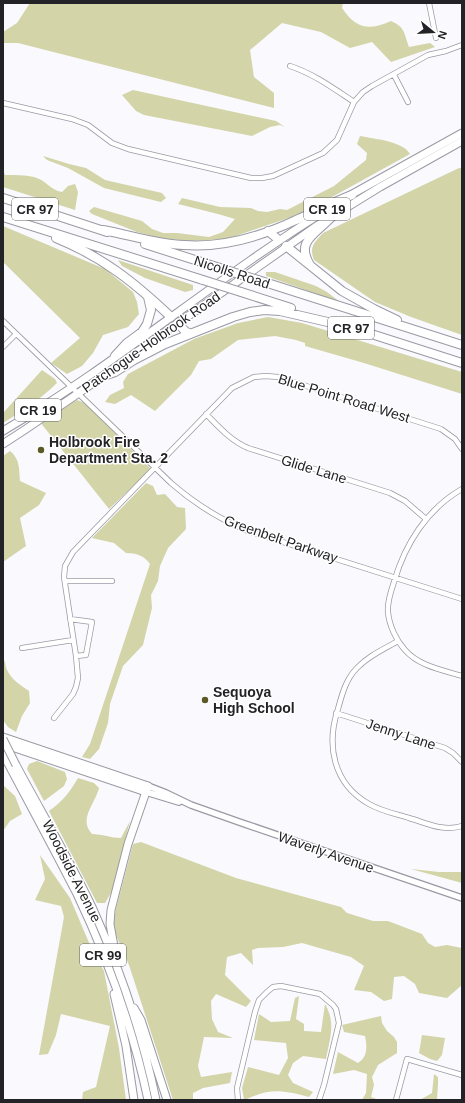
<svg xmlns="http://www.w3.org/2000/svg" width="465" height="1103" font-family="Helvetica,sans-serif">
<style>
.green{fill:#d3d4a8}
.lines{fill:none;stroke-linecap:round;stroke-linejoin:round}
.minor-casing{stroke:#9a9aa4;stroke-width:6}
.tertiary-casing{stroke:#9a9aa4;stroke-width:8}
.secondary-casing{stroke:#9a9aa4;stroke-width:9}
.primary-casing{stroke:#9a9aa4;stroke-width:9}
.trunk-casing{stroke:#9a9aa4;stroke-width:10}
.minor{stroke:#fff;stroke-width:4.5}
.tertiary{stroke:#fff;stroke-width:5.5}
.secondary{stroke:#fff;stroke-width:7}
.primary{stroke:#fff;stroke-width:7}
.trunk{stroke:#fff;stroke-width:8}
.primary-bridge-casing{stroke:#9a9aa4;stroke-width:9;stroke-linecap:butt}
.trunk-bridge-casing{stroke:#9a9aa4;stroke-width:10;stroke-linecap:butt}
.primary-bridge{stroke:#fff;stroke-width:7}
.trunk-bridge{stroke:#fff;stroke-width:8}
.poi-dot{fill:#5b5a27;stroke:#fff;stroke-width:1.5}
.labels{text-anchor:middle;dominant-baseline:central;stroke-width:3;stroke-linejoin:round;paint-order:stroke}
.shield{fill:#fff;stroke:#656568;stroke-width:1}
.shield-label{font-size:13px;font-weight:bold;fill:#232327}
.street-label{font-size:14px;fill:#232327;stroke:#fff}
.poi-label{font-size:14px;font-weight:bold;fill:#232327;stroke:#fff;text-anchor:start}
</style>
<rect width="100%" height="100%" fill="#f9f9fe"/>
<!-- green -->
<path class="green" d="M30,3H343L342,8C356,29 369,31 391,21C405,27 404,33 409,47L430,43L435,47L391,62L372,42L350,48L321,32L282,23L250,50L254,77L274,93V108L18,43H3V32L17,23Z
M133,90L276,121L285,127L280,125L270,127L252,136L144,115L136,111L122,95Z
M360,136C374,139 403,141 410,154L303,213L227,239L190,241L160,238L137,232L92,214L89,211L94,207L142,221L152,229L163,233H177L209,237L223,232L235,219L218,214L178,204L182,198L220,207L251,208L258,211L267,212L280,209L287,210L334,186L366,160L367,153L357,144Z
M43,156L69,164L86,168L105,180L162,193L166,198L161,202L104,188L68,168L47,160Z
M459,168H462V335L411,317L375,302L314,260C309,247 314,243 323,233Z
M3,170L5,175C15,175 25,175 34,177C46,180 50,190 62,192L68,186L75,184L78,192L75,210L3,187Z
M3,226L105,269L133,292L137,302L139,314L128,327L103,335L93,353L82,366L67,374L51,363L80,338L3,262Z
M118,260L193,285V290L185,292L145,278L122,266Z
M266,272H275L316,286L327,292L340,302L266,276Z
M268,317L302,323L462,372V394L364,363L305,346V343L296,340L275,336L238,340L211,359L199,361L191,375L155,411L131,395L115,404L105,402L110,395L124,388L123,382L128,374L194,339L238,323Z
M42,370L55,379L57,383C41,399 22,411 3,423V413Z
M77,400L85,403L151,469L109,509L40,422Z
M10,451C20,459 19,469 20,481L46,493L39,505L20,518L26,546L3,562V456Z
M146,483L153,486L157,495L165,494L177,507L185,508L186,529L168,548L160,566L158,581L151,595L152,608L143,645L123,666L110,704L108,723L99,749L90,759L82,757L90,744L150,564C145,556 136,553 126,553L114,543L92,538Z
M3,658C6,662 5,666 7,670C12,680 20,685 29,691L30,703L22,716L16,732L8,727L3,720Z
M37,761L65,772L67,779L64,786L44,801L27,769L29,764Z
M78,778L94,783L99,788C95,804 78,819 92,834C102,834 111,838 121,838L130,821L112,891L105,903H97L49,811C62,802 70,792 78,778Z
M3,785L15,796L22,814L10,821L3,831Z
M141,842L236,878L341,907L347,913L373,921H388L422,934L428,943L435,947L447,945L462,948V985L447,998L419,993L415,984L404,976L394,977L392,999L384,1001L371,992L354,990L364,966L351,957L302,943L283,947L258,948L252,950L253,965L241,953L227,957L225,975L251,1001L246,1007L216,994L211,1001L212,1019L218,1032L233,1038L204,1037L198,1066L201,1077L232,1072L230,1083L203,1088L193,1093V1100H173L129,965L115,933L113,923L116,909L133,844Z
M40,855L70,898L90,945L104,971L119,1048L126,1100H82L83,1092L96,1087L110,1026L61,1014L56,1035L48,1054L39,1055L64,917L61,906L35,900L45,879Z
M411,869L439,872H462V883Z
M299,996L296,1019L304,1024V1031L321,1032L325,1004C336,1023 330,1038 326,1059L303,1056L293,1063L288,1075L293,1083L313,1092L309,1097C281,1090 271,1088 244,1100L242,1088L248,1067L279,1075L288,1058L286,1043L254,1040L259,1014L271,1022L290,1021L295,998Z
M381,1016L382,1023L387,1031L394,1037L397,1042V1053L378,1065L372,1077L374,1085L371,1097L379,1100H362L366,1093L367,1074L354,1070L333,1074L338,1052L358,1063C368,1057 367,1046 365,1036L344,1032L342,1025Z
M422,1035L445,1038L442,1055L437,1061L430,1059L419,1053Z
M434,1074L438,1077V1084L437,1100H420L432,1093Z"/>
<g class="lines">
<!-- minor casing -->
<g class="minor-casing">
<path id="minor" d="M429,3L436,38
M290,66C314,74 333,88 354,102
M394,75L408,102
M3,103L72,119L88,125L112,143L128,149L251,178H262L273,176L323,153L337,140L354,102L363,92L372,86L428,55L446,51L462,45
M3,321L171,483C195,504 219,519 248,531L462,599
M3,347L16,334
M206,414C219,427 231,441 248,448L390,493L405,501L426,519
M462,489C427,509 405,544 394,582C391,591 387,602 388,612C389,625 396,640 405,650C419,666 442,670 462,676
M65,581H112
M70,619L92,622L86,655L76,656
M398,641C384,649 368,656 357,668C346,679 342,694 338,709C326,745 333,784 369,804C381,811 396,814 409,818C427,823 443,832 462,826
M22,648L73,640
M336,713L445,748L453,753L462,762
M54,718L73,694L76,687L78,678L76,656L64,577L65,566L73,552L232,388L254,377L266,376L278,377L441,429L455,439L462,449
M238,1100L237,1088L255,1012L259,1000L267,992L273,987L281,986L320,994L333,1005L336,1009L339,1023L324,1085L319,1100
M396,1100L407,1059L462,1075"/>
</g>
<!-- tertiary casing -->
<g class="tertiary-casing">
<path id="tertiary" d="M148,786L166,793L191,805L242,823L462,898
M146,792L179,802"/>
</g>
<!-- secondary casing -->
<g class="secondary-casing">
<path id="secondary" d="M3,737L148,786
M3,744L146,792"/>
</g>
<!-- primary casing -->
<g class="primary-casing">
<path id="primary" d="M347,197L462,133
M3,431C117,364 217,277 330,208
M3,444L26,429L73,397L315,227L380,187L462,141
M3,754C28,801 53,847 77,894C108,959 133,1029 148,1100
M16,765C41,812 69,858 92,907C120,969 142,1033 156,1100
M115,952L110,924L111,910L128,844L148,786
M114,994L126,1046L134,1100
M134,1008L141,1020L167,1100"/>
</g>
<!-- trunk casing -->
<g class="trunk-casing">
<path id="trunk" d="M3,198L107,232
M3,217L203,280
M103,230C130,235 157,244 184,245C223,248 262,236 296,220C315,212 333,202 352,195
M268,231L279,240
M56,238C103,257 135,283 171,317
M145,244L220,268
M286,246L342,291L374,309L397,320
M310,265C299,247 307,239 321,227C326,223 330,218 335,214
M258,280L462,345
M241,292L291,308
M178,323L185,331L190,334
M340,324L462,363
M115,356L127,343L142,332L147,324L151,310L148,297
M101,377L115,372L134,360L165,344L233,317L250,312L264,310L280,311L345,326"/>
</g>
<!-- minor -->
<use href="#minor" class="minor"/>
<!-- tertiary -->
<use href="#tertiary" class="tertiary"/>
<!-- secondary -->
<use href="#secondary" class="secondary"/>
<!-- primary -->
<use href="#primary" class="primary"/>
<!-- trunk -->
<use href="#trunk" class="trunk"/>
<!-- primary-bridge casing -->
<g class="primary-bridge-casing">
<path id="primary-bridge" d="M3,739L16,765"/>
</g>
<!-- trunk-bridge casing -->
<g class="trunk-bridge-casing">
<path id="trunk-bridge" d="M220,268L258,280
M203,280L241,292"/>
</g>
<!-- primary-bridge -->
<use href="#primary-bridge" class="primary-bridge"/>
<!-- trunk-bridge -->
<use href="#trunk-bridge" class="trunk-bridge"/>
</g>
<!-- markers -->
<g class="poi-dot">
<circle cx="41" cy="450" r="4"/>
<circle cx="205" cy="700" r="4"/>
</g>
<g class="labels">
<!-- shield labels -->
<g class="shield">
<rect x="12" y="198" width="46" height="22" rx="3"/>
<rect x="304" y="198" width="46" height="22" rx="3"/>
<rect x="328" y="317" width="46" height="22" rx="3"/>
<rect x="15" y="399" width="46" height="22" rx="3"/>
<rect x="80" y="944" width="46" height="22" rx="3"/>
</g>
<g class="shield-label">
<text x="35" y="209">CR 97</text>
<text x="327" y="209">CR 19</text>
<text x="351" y="328">CR 97</text>
<text x="38" y="410">CR 19</text>
<text x="103" y="955">CR 99</text>
</g>
<!-- street labels -->
<g class="street-label">
<text transform="translate(232 272) rotate(18)">Nicolls Road</text>
<text transform="translate(151 342) rotate(-35)">Patchogue-Holbrook Road</text>
<text transform="translate(344 398) rotate(17)">Blue Point Road West</text>
<text transform="translate(314 469) rotate(17)">Glide Lane</text>
<text transform="translate(281 539) rotate(19)">Greenbelt Parkway</text>
<text transform="translate(401 734) rotate(18)">Jenny Lane</text>
<text transform="translate(326 852) rotate(19)">Waverly Avenue</text>
<text transform="translate(72 871) rotate(63)">Woodside Avenue</text>
</g>
<!-- poi labels -->
<g class="poi-label">
<text x="49" y="442">Holbrook Fire<tspan x="49" dy="16">Department Sta. 2</tspan></text>
<text x="213" y="692">Sequoya<tspan x="213" dy="16">High School</tspan></text>
</g>
</g>
<!-- border -->
<rect width="465" height="1103" fill="none" stroke="#232327" stroke-width="8"/>
<!-- north arrow -->
<g transform="translate(433 32) rotate(108)" stroke="#ffffff" stroke-width="3" paint-order="stroke">
<path d="M0-3L7 15L0 10L-7 15Z" fill="#232327"/>
<text y="-6" font-size="11" font-weight="bold" text-anchor="middle" fill="#232327">N</text>
</g>
</svg>
